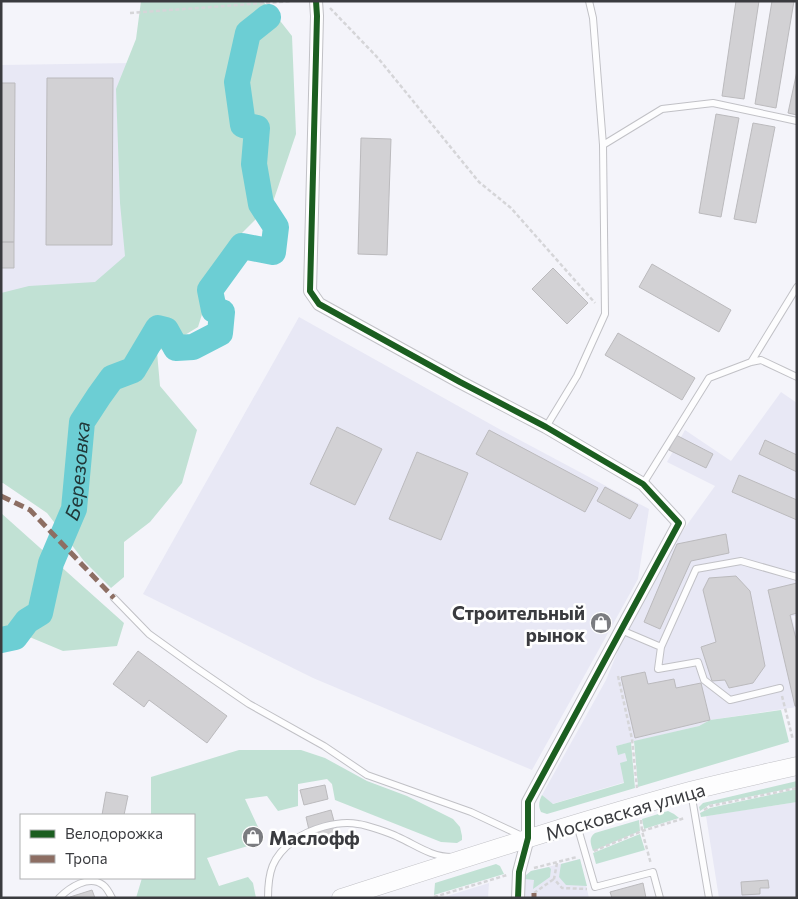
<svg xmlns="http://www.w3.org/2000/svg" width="798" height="899" font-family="Commissioner,sans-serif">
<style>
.built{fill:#e8e8f5}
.green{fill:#c1e1d4}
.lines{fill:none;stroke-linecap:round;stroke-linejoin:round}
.river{stroke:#6cced4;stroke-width:26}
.building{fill:#d2d1d4;stroke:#bbbabd}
.service-casing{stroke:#c1c1c6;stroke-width:8}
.minor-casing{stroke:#c1c1c6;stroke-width:14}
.secondary-casing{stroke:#c1c1c6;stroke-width:19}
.path{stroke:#d5d5d8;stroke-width:2.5;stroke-dasharray:4 2.5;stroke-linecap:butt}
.service{stroke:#fdfdfe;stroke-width:6}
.minor{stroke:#fdfdfe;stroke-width:12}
.secondary{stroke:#fdfdfe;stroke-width:18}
.quiet{stroke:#8d6e63;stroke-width:5;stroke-dasharray:10 5;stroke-linecap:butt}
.cycleway-casing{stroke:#fff;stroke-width:9}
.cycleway{stroke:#1b5e20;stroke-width:6}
.labels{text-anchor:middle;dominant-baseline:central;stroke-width:5;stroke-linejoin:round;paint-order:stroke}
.poi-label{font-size:19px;font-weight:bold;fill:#3a3b3f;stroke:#fff;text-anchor:end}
.street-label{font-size:19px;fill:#3a3b3f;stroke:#fff}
.water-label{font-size:20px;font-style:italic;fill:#213839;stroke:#fff}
</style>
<rect width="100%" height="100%" fill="#f4f4fa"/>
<!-- built -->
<path class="built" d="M132,63L145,274L1,304V65Z
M299,317L501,430L649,509L638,579L532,770L313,678L143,594Z
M781,392L797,403V616H792L797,638V707L710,720L699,726L616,746L618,754L625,753L627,762L625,782L552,804L542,795L606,680L619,648L674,543L715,486L667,462L685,430L731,461Z
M797,802V898H719L706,816Z
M580,859L589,898H524L525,876L527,874L531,871Z
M489,883L488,898H441Z"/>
<!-- green -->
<path class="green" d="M141,1H262L270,8L292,36L296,134L273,202L221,254L198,327L157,352L160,386L197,430L182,483L150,522L124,542V577L111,588L84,561L47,513L3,483H1V293L29,286L95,282L125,256L120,203L116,89L136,39Z
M1,513L124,623L117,646L63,651L20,633L1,629Z
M781,710L789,742L638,787L634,741L699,726L710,720Z
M631,742L635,788L547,814L541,812C538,806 539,801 542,795L553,804L624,783L620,763L627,761L625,753L618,755L616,746Z
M239,750H301L325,758L367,781L407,796L453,819L460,827L462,836V840L457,843L441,842L335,800L332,784L327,779L298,784V806L278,811L267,796L245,799L258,827L244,831L248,846L207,858L219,886L248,877L253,883L256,898H136L142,878H194V815H151V777Z
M797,781V787L709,805L700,811L699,807L703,803Z
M797,789V802L701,817L700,813L710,808Z
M668,811L674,814L679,818L644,829L642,819Z
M639,820L640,831L593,851C591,844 588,838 595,833Z
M640,834L645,850L596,864L593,853Z
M580,859L587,886L566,885L559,877L561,864Z
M496,864L500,866L504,874L434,895L435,883Z
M549,867L551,869L550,877L533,889L534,880L525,879V876L531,871Z"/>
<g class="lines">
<!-- river -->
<path class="river" id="s1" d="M1,640L15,637L27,621L40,613L51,563L74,509L82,422L99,396L112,378L133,370L158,328L166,330L176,348L193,347L220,333L222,312L214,310L210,290L242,246L273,252L276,227L261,204L254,164L257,128L243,125L237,82L248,33L268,17"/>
</g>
<!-- building -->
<path class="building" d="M736,1H759L744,99L722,96Z
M772,1H794L776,108L755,104Z
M797,71V115L788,113Z
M47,78H113L112,245H46Z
M1,83H15L14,242H1Z
M716,114L739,118L721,217L699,213Z
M753,123L775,127L756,223L734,219Z
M361,138L391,139L387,255L358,254Z
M1,242H14V268H1Z
M652,264L731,310L719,332L639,287Z
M553,268L588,303L567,324L532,289Z
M618,333L695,378L682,400L605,355Z
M337,427L382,449L355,505L310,484Z
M489,430L598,488L585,512L476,454Z
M676,435L713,454L706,468L669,450Z
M765,440L797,455V472L759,454Z
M417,452L468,473L441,540L389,519Z
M739,475L797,500V520L732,492Z
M605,487L638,505L630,519L597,501Z
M726,534L729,553L691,561L660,629L644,622L677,544Z
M736,576L750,591L765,666L753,683L729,688L725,680L712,681L701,647L716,642L703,590L709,578Z
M797,583V613L790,615L797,643V706H795L768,590Z
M138,651L227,716L207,743L149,700L144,707L113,684Z
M645,672L648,684L674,679L676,688L701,683L710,720L635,738L621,677Z
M325,785L328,799L304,805L300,790Z
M106,792L128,796L124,815H102Z
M331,810L338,836L312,843L306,817Z
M258,827L262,842L248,846L244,831Z
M768,880L769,888H760V894L742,895L741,882Z
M643,883L646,898H612L610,892Z
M92,890L95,898H71L70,897Z"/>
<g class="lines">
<!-- service casing -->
<g class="service-casing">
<path id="service" d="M589,1L593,18L603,145
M751,362L797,287
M546,427L577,376L605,314L603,145L662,109L713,103L797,121
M643,484L709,378L751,362L761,360L797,377
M114,598L149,634L195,667L249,704L324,746L367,775L471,812L522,836
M621,630L661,647L696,569L741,561L797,577
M661,647L658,669L698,662L704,680L730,700L780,688
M691,792L709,898
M577,825L595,887L653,872L660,898
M59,898C69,888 89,874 103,885C106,887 110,894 112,898
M268,898C268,872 272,857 293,841C309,829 338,820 358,824C367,825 390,833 398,837C416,845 431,857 452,857"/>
</g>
<!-- minor casing -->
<g class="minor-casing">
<path id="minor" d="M316,1L317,16L310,291L319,304L460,382L546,427L643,484L679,523L528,802V838L519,872L518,898"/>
</g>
<!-- secondary casing -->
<g class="secondary-casing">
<path id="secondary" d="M341,898C457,861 572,823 690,791C725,782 761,774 797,766"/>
</g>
<!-- path -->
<path class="path" d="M330,8L378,58L479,182L511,208L595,303
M130,13L292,1
M618,676L632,739L637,788
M782,696L793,740
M704,810L710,806L797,788
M641,820L642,831L651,864
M594,851L642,831L685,818
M557,863L554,879L562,888L587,889
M534,868L577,857
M534,893L554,879
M434,897L507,875"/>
<!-- service -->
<use href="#service" class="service"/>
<!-- minor -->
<use href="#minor" class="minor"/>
<!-- secondary -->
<use href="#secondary" class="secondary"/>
<!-- quiet -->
<path class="quiet" d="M1,496L30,510L114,598
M534,898V893"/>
<!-- cycleway casing -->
<g class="cycleway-casing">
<path id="cycleway" d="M316,1L317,16L310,291L319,304L460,382L546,427L643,484L679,523L528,802V838L519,872L518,898"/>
</g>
<!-- cycleway -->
<use href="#cycleway" class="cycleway"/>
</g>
<!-- icons -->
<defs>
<g id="shop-disc" transform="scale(1.125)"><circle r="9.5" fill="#7b7c80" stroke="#fff"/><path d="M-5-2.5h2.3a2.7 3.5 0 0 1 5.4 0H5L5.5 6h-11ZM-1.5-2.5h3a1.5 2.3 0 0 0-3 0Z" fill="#fff"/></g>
</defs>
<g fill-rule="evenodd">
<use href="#shop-disc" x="601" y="623"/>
<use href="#shop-disc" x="253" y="837"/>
</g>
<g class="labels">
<!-- poi labels -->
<g class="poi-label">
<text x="585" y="612">Строительный<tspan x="585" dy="22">рынок</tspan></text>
<text x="269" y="837" text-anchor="start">Маслофф</text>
</g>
<!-- street labels -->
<g class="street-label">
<text transform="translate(625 811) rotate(-16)">Московская улица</text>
</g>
<!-- water labels -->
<g class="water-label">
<text stroke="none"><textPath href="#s1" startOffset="198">Березовка</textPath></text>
</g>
</g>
<!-- border -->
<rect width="798" height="899" fill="none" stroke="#3a3b3f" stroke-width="5"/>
<!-- legend -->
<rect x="20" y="814" width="175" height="65" fill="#ffffff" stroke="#b0b1b2"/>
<rect x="30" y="830" width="25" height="8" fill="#1b5e20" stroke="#b0b1b2"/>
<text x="65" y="839" font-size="15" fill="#3a3b3f">Велодорожка</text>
<rect x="30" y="855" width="25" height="8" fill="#8d6e63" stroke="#b0b1b2"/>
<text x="65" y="864" font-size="15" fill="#3a3b3f">Тропа</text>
</svg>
